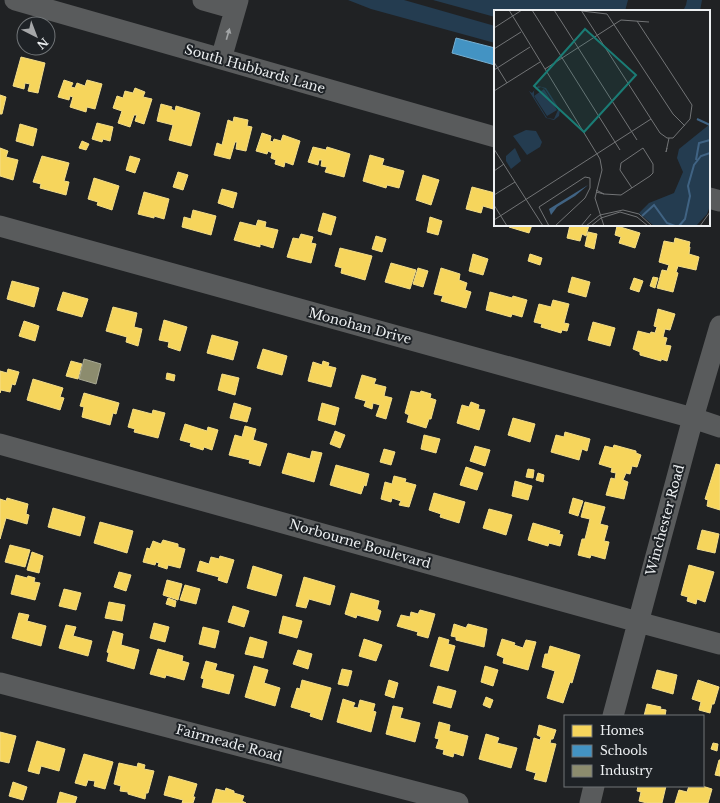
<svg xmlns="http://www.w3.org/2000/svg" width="720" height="803" font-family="'Libre Baskerville',serif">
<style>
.green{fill:#243c50}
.homes{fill:#f6d55c;stroke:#f3dd89}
.schools{fill:#4393c3;stroke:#76afd1}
.industry{fill:#8c8c6e;stroke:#a9aa95}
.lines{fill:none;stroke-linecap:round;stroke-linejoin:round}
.minor{stroke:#595b5c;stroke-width:21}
.oneway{fill:#a2a5a6}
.labels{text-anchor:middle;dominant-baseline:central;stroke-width:4;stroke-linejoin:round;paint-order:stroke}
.street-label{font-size:13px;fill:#eceff1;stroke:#1e2226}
.inset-river{fill:none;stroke:#406383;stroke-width:2}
.inset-road{fill:none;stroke:#727476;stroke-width:1}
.view{fill:#1a7c75;fill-opacity:0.15;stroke:#1a7c75;stroke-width:2}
.inset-edge{fill:none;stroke:#eceff1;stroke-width:2}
</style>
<rect width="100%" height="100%" fill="#202224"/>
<!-- green -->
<path class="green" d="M348,0H404L495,26V43L371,9Z
M433,0H628L625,11H495V17Z
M687,0H702L700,11H683L686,5Z"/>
<!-- homes -->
<path class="homes" d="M21,57L45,63L38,93L28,91L30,84L25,83L24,89L13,86Z
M64,80L73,83L71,87L75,88L77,83L85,86L87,80L102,84L95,109L87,107L86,112L70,107L73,97L70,96L69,100L58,97Z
M135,88L145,92L143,97L152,99L144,124L135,121L137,115H134L130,127L118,123L122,111L113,108L117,96L123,98L125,91L133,93Z
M0,95L6,97L2,114H0Z
M161,104L172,107L171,109L175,111L176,106L200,113L191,146L169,140L173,125L157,121Z
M234,117L248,120L247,126L252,127L246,151L236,149L237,142H235L230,159L214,155L217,143L222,145L228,120L233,122Z
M97,123L113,127L110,141L103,139L102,142L92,139Z
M20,124L37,129L33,146L16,141Z
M262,133L271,136L270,141L273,142L274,139L281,141L283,135L300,141L293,165L285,162L284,167L275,164L276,160L271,158L272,153L268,151L267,154L256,151Z
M82,141L89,144L86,150L79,148Z
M313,147L326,150L327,147L350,154L344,177L325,172L327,167L321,166L322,160H319L318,165L308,162Z
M0,148L8,151L6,157L18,160L13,180L0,176Z
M370,155L384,159L382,165L404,171L399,188L387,185L386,188L363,181Z
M42,156L69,163L64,181L69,182L66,195L40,188L41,184L33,182Z
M130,156L140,159L135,173L126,170Z
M178,172L188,175L183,190L173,187Z
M423,175L439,180L431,205L416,200Z
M94,178L119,186L112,210L97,205L98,202L88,199Z
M472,187L495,193V203L493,209L483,206L481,213L466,209Z
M222,189L237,193L233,208L218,203Z
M144,192L169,199L164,219L154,216V218L138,214Z
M193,210L216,216L211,235L182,227L184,217L191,219Z
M323,213L336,217L331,235L318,231Z
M430,217L442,221L438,235L427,232Z
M258,220L266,222L265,227L278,230L273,248L260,244V247L234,240L240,222L256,226Z
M510,225H532L529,233L509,227Z
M570,225H589L586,236L582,234L580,241L567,238Z
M617,226L640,233L635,248L619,243L621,237L615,235Z
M588,232L597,234L594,249L585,246Z
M301,234L313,237L311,243L316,244L311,263L287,257L293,238L299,239Z
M376,236L386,239L382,252L372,249Z
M675,238L690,242L689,247H690L689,254L699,257L696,270L678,266L676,272L678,273L673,292L657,288L662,270L667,271L669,265L659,262L664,241L674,243Z
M340,248L372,256L365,280L341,273L342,268L335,266Z
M473,254L488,259L483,275L469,271Z
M530,254L542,258L540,265L528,261Z
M391,263L416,270L410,289L385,282Z
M418,268L428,271L423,287L413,284Z
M441,268L460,274L459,280L467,283L465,290L471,292L466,308L441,301L443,296L434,294Z
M572,277L590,282L586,297L568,292Z
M653,277L658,278L655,288L650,286Z
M634,278L643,281L639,292L630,289Z
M12,281L39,288L34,307L7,299Z
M63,292L88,299L82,317L57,310Z
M490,292L512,298L513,296L527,300L522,317L512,314L511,317L486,310Z
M553,300L569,304L564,323L569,324L567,331L562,330L561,333L541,327L542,324L534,322L539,304L551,307Z
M113,307L137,313L134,327L142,329L138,346L126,342L127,337L106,331Z
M658,309L675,314L670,330L665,329L663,337L667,338L665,345L671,346L667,361L661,359V361L640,355V352L633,349L638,331L650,334L651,332L655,333L657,327L654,326Z
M164,320L187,327L180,351L168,347L169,342L159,340Z
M24,321L39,326L35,341L19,336Z
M593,322L615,328L610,346L588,340Z
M212,335L238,342L233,360L207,353Z
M263,349L287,356L282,375L257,368Z
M71,361L82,364L78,379L66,376Z
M323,361L329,363L328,366L336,368L331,387L308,381L313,362L322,365Z
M8,369L19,372L15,385L12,384L10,392L1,390L0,393V371L7,373Z
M167,373L175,375L174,381L166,379Z
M222,374L239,378L235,395L218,390Z
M362,375L376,379L374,384L386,387L384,396L392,398L386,419L376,416L380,405L373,403L372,409L364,406L366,401L355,398Z
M33,379L63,388L60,397L64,398L60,410L27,400Z
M411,391L420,393L421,391L431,394L430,398L436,400L431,419H429L426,428L407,422L409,415L405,413Z
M84,393L119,403L116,414L113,413L110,425L82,417L84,407L80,406Z
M471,402L479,405L478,409L485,410L479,430L457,423L462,405L469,407Z
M234,403L251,408L247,422L230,418Z
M322,403L339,408L335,425L318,420Z
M133,409L152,414L153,410L165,413L158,438L134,432L135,429L128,427Z
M513,418L535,424L530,442L508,435Z
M185,424L207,431L208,427L218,430L212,450L204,447L203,450L190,446L191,443L180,440Z
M245,426L256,429L253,440L267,444L260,466L249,463L250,460L229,455L235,435L242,437Z
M335,431L345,435L340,448L330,444Z
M565,432L590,439L587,451L582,449L579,460L551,452L556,435L564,437Z
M424,435L440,439L436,453L421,449Z
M614,445L636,451V453L641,455L637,467L632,466L630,474L626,473L623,480L628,482L624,499L606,495L611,478L615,479L616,473L611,472L612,468L599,464L605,446L613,448Z
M475,446L490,450L485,466L470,461Z
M384,449L395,452L391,465L380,462Z
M312,451L322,453L314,482L282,473L288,453L310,459Z
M716,464L720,465V510L707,506L708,500L705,499Z
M336,465L369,474L366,486L364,485L361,494L330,485Z
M466,467L483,473L477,490L460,485Z
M528,469L534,470L533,478L526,477Z
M538,473L544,475L543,482L536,480Z
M394,476L406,479L405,482L416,485L409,507L399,505L401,501L392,498L391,502L381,499L385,482L392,484Z
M515,481L532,486L528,500L512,496Z
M434,493L465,502L459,523L440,517L441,514L429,510Z
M7,498L28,504L26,514L29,515L27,524L6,518L0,539V499L6,501Z
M573,498L583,501L578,516L569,513Z
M585,502L605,507L600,524L608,526L604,541L609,542L605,559L591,555L590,558L578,555L582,539H585L590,519L581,517Z
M53,508L85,517L80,536L48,527Z
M489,509L512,515L506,535L483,528Z
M100,522L133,531L127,553L94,543Z
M533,523L560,531L559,534L563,535L560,546L549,543L548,546L528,540Z
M702,530L719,534L715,553L697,549Z
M163,540L178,544V547L185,549L180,568L168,565L167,569L158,566L159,563L156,562L155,565L143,562L147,548L150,549L153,541L161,544Z
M10,545L30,550L25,567L5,562Z
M32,552L43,556L39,573L27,570Z
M220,556L234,560L227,583L218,580L219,577L197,571L200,561L209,564L211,557L219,559Z
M689,565L714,572L705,602L697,599L696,604L687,601L688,597L681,595Z
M253,566L282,575L276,596L247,588Z
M119,572L131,575L126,591L114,587Z
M16,575L27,578L28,576L35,578L34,582L40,583L35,600L11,594Z
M304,577L335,586L330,605L309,599L306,608L296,606Z
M167,580L182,584L178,600L163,595Z
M185,585L200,589L196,604L180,600Z
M64,589L81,593L76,610L59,606Z
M351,593L379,601L377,609L381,611L378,621L357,615L356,618L345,614Z
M168,598L176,601L175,607L166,604Z
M109,602L125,605L122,621L105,618Z
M233,606L249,611L244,627L228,622Z
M420,610L435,614L428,638L417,635L418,632L397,626L401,615L410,617L411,612L418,614Z
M19,613L29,615L27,621L46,626L41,646L12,638Z
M283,616L302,621L297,638L279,633Z
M154,623L169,627L165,642L150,638Z
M454,624L466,628L468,624L487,629L484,647L456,640V637L451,636Z
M66,625L76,627L73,636L92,641L88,656L59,648Z
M203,627L219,631L215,648L199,644Z
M113,631L123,634L121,645L139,650L134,669L107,661L109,653L107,652Z
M250,637L267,642L263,658L245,654Z
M439,637L449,640L448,644L455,646L448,671L430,666Z
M364,639L382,645L376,661L359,656Z
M502,639L515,643L514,645L523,648L526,640L536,642L528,670L503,663L504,658L497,655Z
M550,646L580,655L572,683L570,682L563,703L547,698L555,671L542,667L545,654H548Z
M158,649L183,656L182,661L189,663L184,680L166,675L165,678L150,674Z
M298,650L312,654L308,669L293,664Z
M206,661L217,664L215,670L234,675L229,694L202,687L204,679L201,678Z
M254,666L268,670L264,683L280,688L275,706L245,697Z
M485,666L498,670L493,686L481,682Z
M342,669L352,671L348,686L338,684Z
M657,670L677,675L673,694L652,688Z
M302,680L331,688L322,720L310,716L311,713L291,707L297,688L300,689Z
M389,680L398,683L394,698L385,695Z
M698,680L719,687L714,704H712L710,713L699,710L701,702L692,699Z
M438,686L456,691L451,708L433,703Z
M486,697L493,700L490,708L483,705Z
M343,699L355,703L353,707L358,708L360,700L375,704L373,711L376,712L371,732L337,722Z
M647,704L661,707L660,709L666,710L665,716H644Z
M393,706L403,708L400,718L420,723L415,742L386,734Z
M439,722L450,725L449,731L468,736L463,756L454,753L453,757L443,754L444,750L436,748L439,739L435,738Z
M539,725L556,730L553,739H551L550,743L556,744L546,782L534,779L536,773L526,770L534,738L540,740L541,737L537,735Z
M0,732L16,736L9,763L0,761Z
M486,734L499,738L497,743L517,748L511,768L479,759Z
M37,741L65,749L59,771L41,766L39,774L28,771Z
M713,743L718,744L717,751L711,749Z
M84,754L113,762L105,789L94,786L95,781L88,780L86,786L75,783Z
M719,760H720V776L715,775Z
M119,763L137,767L138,763L145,765L144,769L154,771L148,793H146L145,799L128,794V792L120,791L121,786L114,784Z
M169,776L197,784L193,797H195L193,803H182L183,800L164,795Z
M13,782L27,787L23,800L9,796Z
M638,786H666L662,803H647L639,801L641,792L637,791Z
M689,786H702L712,789L708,803H675L679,790L687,792Z
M226,788L234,791V793L244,796L242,801L246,803H212L216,789L225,791Z
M60,792L77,797L75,803H57Z"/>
<!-- schools -->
<path class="schools" d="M456,38L495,48V65L452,53Z"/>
<!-- industry -->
<path class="industry" d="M84,359L101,364L96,384L79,379Z"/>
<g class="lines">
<!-- minor -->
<path class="minor" d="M15,0L495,137
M203,0L235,9
M221,59L238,0
M709,198L720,201
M0,226L693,418L720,427
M0,444L638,622L720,644
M0,683L458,803
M613,716L693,418L720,326
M590,803L594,786"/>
</g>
<!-- one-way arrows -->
<defs><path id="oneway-solid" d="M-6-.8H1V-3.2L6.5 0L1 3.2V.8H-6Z"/></defs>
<use class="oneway" href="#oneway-solid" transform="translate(228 34) rotate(-74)"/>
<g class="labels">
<!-- street labels -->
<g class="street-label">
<text transform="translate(255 69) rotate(16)">South Hubbards Lane</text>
<text transform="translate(360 326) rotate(15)">Monohan Drive</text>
<text transform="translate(665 520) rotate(-75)">Winchester Road</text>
<text transform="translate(360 544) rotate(16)">Norbourne Boulevard</text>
<text transform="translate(229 743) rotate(15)">Fairmeade Road</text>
</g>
</g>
<!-- overview -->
<g transform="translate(494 10)">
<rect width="216" height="216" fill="#202224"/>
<path d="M44,76L52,78L66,100L65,106L60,110L52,108L35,81L38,83ZM47,77L51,79L64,100L60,109L53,108L40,87V80ZM50,79L63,100L53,106L40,86ZM216,114V196L213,204L202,216H160L145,203L155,193L180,183L189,162L183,148L185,139ZM32,120L42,121L48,132L46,137L33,145L19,126ZM21,138L27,151L17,159L12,151V146Z" fill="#243c50" fill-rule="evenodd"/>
<path d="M94,175L81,186L63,197L57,205L55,199Z" fill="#406383"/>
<path class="inset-river" d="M203,109L216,115M202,150L205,133L216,130M148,206L160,195L173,213L181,216M185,216L191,209L196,186L194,176L200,155L207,146L216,143"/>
<path class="inset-road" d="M15,0L106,149L108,160L101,188L110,216M38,0L126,140M60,0L143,130M87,0L166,123L173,128H179L196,109L198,95L143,11M88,1L113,4L179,104L191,116M0,18L28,0M0,39L27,22M0,52L13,73M51,59L127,10L155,12M0,60L36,37M0,81L46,52M173,138L172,142L175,128M0,139L49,216M0,161L10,154M102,182L110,184L102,180M110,184L127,185L156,166L159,163V154L149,138L127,153L126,160L138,178M0,185L21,172M0,195L13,216M0,210L157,109M55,216L45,197L91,167L96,168V178L91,188L61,216M87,216L97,204M92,216L106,205L129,200L145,204L158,216M97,216L107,208L126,202L143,207L154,216M206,216L216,202"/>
<path class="view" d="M91,19L142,65L90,122L40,76Z"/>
<rect width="216" height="216" class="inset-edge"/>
</g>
<!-- legend -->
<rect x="564" y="715" width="140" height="72" fill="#1e2226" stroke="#707477"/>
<rect x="572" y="725" width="20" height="12" fill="#f6d55c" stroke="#707477"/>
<text x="600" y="735" font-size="12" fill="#eceff1">Homes</text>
<rect x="572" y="745" width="20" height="12" fill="#4393c3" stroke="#707477"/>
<text x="600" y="755" font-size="12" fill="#eceff1">Schools</text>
<rect x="572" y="765" width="20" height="12" fill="#8c8c6e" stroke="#707477"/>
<text x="600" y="775" font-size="12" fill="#eceff1">Industry</text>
<!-- north arrow -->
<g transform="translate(36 36) rotate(138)"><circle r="19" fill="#1e2226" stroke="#707477"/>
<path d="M0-3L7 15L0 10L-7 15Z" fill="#a5a7a9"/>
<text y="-6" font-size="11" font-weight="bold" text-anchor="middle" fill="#eceff1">N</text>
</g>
</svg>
